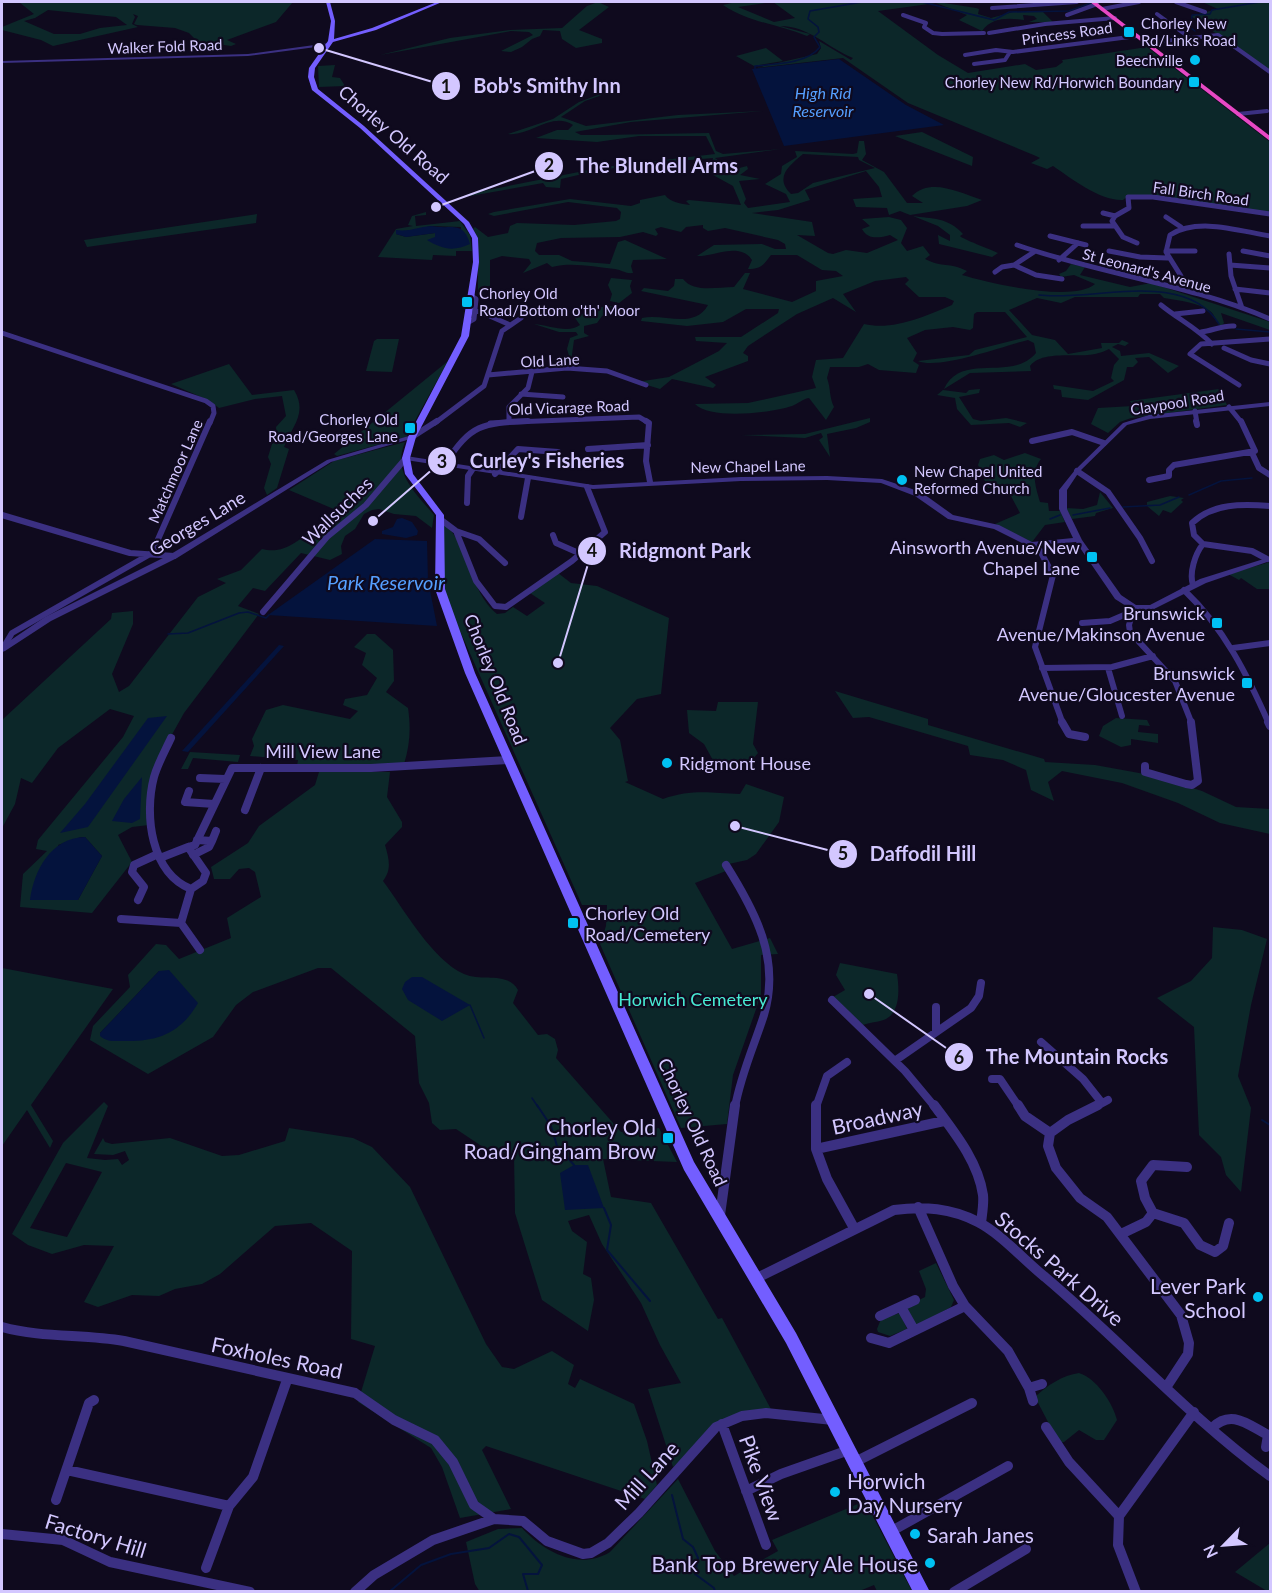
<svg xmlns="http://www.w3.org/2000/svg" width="1272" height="1593" font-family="Lato,sans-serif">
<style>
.green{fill:#0c2729;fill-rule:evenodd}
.water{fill:#04133d}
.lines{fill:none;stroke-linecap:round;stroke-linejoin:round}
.stream-far1{stroke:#04133d;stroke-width:1.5}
.stream{stroke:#04133d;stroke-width:2}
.minor-far4{stroke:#3b3082;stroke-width:4}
.minor-far3{stroke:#3b3082;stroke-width:5}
.minor-far2{stroke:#3b3082;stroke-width:6}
.minor-far1{stroke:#3b3082;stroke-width:8}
.minor{stroke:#3b3082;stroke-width:10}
.tertiary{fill:#3b3082;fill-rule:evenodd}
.secondary{fill:#735eff;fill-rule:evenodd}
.trunk{fill:#e748c4;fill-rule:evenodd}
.poi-dot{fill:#00c1f2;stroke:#0f0a1e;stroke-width:2}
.labels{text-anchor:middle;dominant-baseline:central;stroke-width:4.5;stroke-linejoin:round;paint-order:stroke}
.far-poi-label{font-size:15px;fill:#d3c7ff;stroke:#0f0a1e;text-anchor:start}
.far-street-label{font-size:15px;fill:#d3c7ff;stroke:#0f0a1e}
.far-water-label{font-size:16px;font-style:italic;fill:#559fff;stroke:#0f0a1e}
.street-label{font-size:18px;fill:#d3c7ff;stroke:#0f0a1e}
.poi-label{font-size:18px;fill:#d3c7ff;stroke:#0f0a1e;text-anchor:end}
.park-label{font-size:18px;fill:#48ead3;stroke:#0f0a1e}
.water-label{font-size:20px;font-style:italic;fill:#559fff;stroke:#0f0a1e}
.near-street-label{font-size:21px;fill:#d3c7ff;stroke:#0f0a1e}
.near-poi-label{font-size:21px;fill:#d3c7ff;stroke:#0f0a1e;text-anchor:end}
.leader{fill:none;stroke:#d3c7ff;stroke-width:2}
.callout-dot{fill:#d3c7ff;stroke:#0f0a1e;stroke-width:2}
.mark-label{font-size:18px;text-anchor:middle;font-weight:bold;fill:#111}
.callout-label{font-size:20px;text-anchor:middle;font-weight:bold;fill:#d3c7ff;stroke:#0f0a1e;stroke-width:4.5;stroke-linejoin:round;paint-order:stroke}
</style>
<rect width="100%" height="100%" fill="#0f0a1e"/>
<!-- green -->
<path class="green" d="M19,2H293L276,22L227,40L236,44L231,46L197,41L189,33L175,28L137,25L134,24L138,16L133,14L135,17L132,24L138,27L53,46L41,40L2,30V27L34,14ZM48,10L116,17L127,25L100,28L80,34H54L24,21L35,18Z
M598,2L609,7L579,30L602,39V43L576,48L562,39L560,31L543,30L540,36L532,39L522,47L511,52L501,51L533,35L529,32L511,31L380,55L450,38L510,30L562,28L587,6Z
M736,2H772L738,7L774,22L795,18L773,2H938L976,8L979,9L978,14L991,18L1013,12H1043L1053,22H1029L1037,19L1034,16L1023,15L1024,20C1011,18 992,16 982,31L959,20L967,15L936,3L878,11L938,55L968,73L1025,64L1036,70L1056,67L1063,62L1062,60L1147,47L1270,142V213L1128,196L1123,200C1100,201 1072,179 1053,166L1047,169L1031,163L1040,158L1036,156L908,103L843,58L756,68L817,54L821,48L819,41L851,60L853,58C828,48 809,26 780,26L810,34L807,36C778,24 750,23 723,5Z
M1202,2H1270V71L1191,16L1218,9Z
M766,48L783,61L754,66L736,56Z
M335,65L332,77L340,78L345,86L319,87L318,66Z
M614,89L616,90L585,101L561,117L586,126L678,115L763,111L631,122L575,132L581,135H604L709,133L716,151L723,154L781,149L715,158L725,166L724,172L747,166L748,169L740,175L760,179L739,181L746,199L744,203L748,208L790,202L786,194L765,184L781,174L782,166L797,157L795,151L853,154L857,153L859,141H864L866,154L862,160L884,172L907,203H923L912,196C931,177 960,193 982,200L967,206L910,215L900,211L889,215L887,208L856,207L853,199L882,197L879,187L866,171L805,190L810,200L778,210L752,213L812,222L815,236L797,235L828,253L833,254L846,250L867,253L898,240L890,235C879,238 868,240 862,229L870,226L862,219L889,217L901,220L907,228L901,243L907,251L923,246L930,255L925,259C943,268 949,262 967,271L962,275C989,283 1073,303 1095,284L1074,275L1061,277L1059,274L1066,271L1071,264L1085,267L1080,275L1130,287L1151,283L1270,322V330L1221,313L1224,323L1221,326C1214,322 1216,315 1210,311C1196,302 1181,301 1164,298L1160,294H1140L1138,297H1075L1061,303L1037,298L1009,310L1032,335L1055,340L1068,354L1102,348L1101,343H1119L1122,340L1129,343L1125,346L1118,344L1112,347L1120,351L1121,356L1149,353L1179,366L1168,373L1149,357L1135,358L1138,362L1133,367H1127L1124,380L1088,400L1062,397L1061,390L1054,389L1053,385L1093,391L1114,381L1111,378L1114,365L1119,359L1109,349C1105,351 1100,353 1095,354C1077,358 1042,350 1030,366L1031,371L970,373L944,389C962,351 1011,383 1036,353L1034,343L1028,340C1004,346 939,370 918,361L969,355L975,350L1027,337L1005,312H977L974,314L973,328L970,330L953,327L925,330L907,338L917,353L913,361L919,365L916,373L879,370L868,364L859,367H830L827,378C831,389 829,397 834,407L826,420L809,398C802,399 798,404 792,406C771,413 710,420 695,404L748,403L816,388L812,377L816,360L843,358L864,324C893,331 926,316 952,305L954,301L945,297H919L905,284L909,280L906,277L875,281L843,294L856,312L833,298L797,314L748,346L743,353L748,356V361L705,377L716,385L713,388L672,379L660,389L637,382L669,377L719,351L727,343L696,341L695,337H741L778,313L779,309H746L723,322L687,326L641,321L642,318C664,313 694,330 708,305L641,291L644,288L668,291L674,286L675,279H683C694,293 717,287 734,287L745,273H750L743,289L792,302L816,291V281L843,276L836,271L822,270L797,255H771C764,264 762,269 748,269L752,260C740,241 713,257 697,256L714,245L762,244L775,249H786L785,244L778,240L725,228L708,231L703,228V225L686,227L681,232L661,227L655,229L658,234L656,236L643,232L620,237L561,238L537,243L535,251L539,255H559L572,261L610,264L618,242L625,240L667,259L633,260L631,266L633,273C626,274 622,270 615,269C594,267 572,262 552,267L547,263L523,273L531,263L529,259L502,256L490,260V286L495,290L486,289L482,295L478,294V238L473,229L475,227L488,237L508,233L510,226L517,223L574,225L616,221L620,219L621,212L617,208L568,202L494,216L488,214L494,212L570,199L631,206L640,203V200L665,195C670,202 681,204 690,205L686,201L689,200L741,205L733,186L713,175L717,170L712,163L713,158L678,161L679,167L649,172L641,166L604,169L561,179L560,188L546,187L543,183L470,196L468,194L604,167L715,154L706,136H639L597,142L536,138L557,130H568L573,125C552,111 529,137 508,134L553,119L579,102ZM803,154L858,157L859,160L875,168L813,183L798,193L791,194C774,177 789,166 803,154Z
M922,132L973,157L972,166L895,136Z
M426,212V215L415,216L416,226L460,221L470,235L472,251H456V256L433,255L432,260L378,257L396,229L413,226L408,225L412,216ZM431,226L461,227L458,246L435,237V233L406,237L396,234Z
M257,214L256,223L87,247L84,240Z
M913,216C932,219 948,217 963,234L960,236C962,239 990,249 998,253L992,257L939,244L938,235L950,241V235L938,226Z
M611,278L632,280L630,286L632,293L619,303L610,301L612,294L608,285Z
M612,306L615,312L602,316L597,323L584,326V333L589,336L574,340L571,362L567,349L570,338L578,335L576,332H559L534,324C547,325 569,334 580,325L575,318L592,308Z
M377,339H399L392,372L366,371L374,341Z
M448,361L406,437L337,456L334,454Z
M229,364L252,395L294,390C308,413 292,426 284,447L289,449L277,488L267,495L264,488L271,464L268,457L272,444L277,441L276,427L286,416L282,396L255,399L219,408L208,400L171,384Z
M980,389L979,393L959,397L973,419L981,421L1006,418L1027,423L1020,427L1009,423L971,425L957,409L955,398L937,395L943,390L966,393L969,390Z
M1219,389L1227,405L1131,418L1120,422L1108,433L1091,424L1098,408L1133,406L1130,401Z
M870,418V422L856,428L827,434L830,457L819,440L823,437L821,433L805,438L741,435L805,434Z
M405,442C392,473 415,492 434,515L432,528L416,516L394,514L379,509L372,510L364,514L355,529L345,536L341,546L342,554L330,560L301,553L265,591L253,588L238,606L259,614L184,713L160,756L149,825L132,827L118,835L132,862L92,913L20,907L23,874L47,851L36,849L38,840L123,737L134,716L110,709L58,748L32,783L21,778L15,804L2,828V720L111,619L112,613L133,611V624L112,674L119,692L129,686L198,597L226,583L217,579L241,570L262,549C284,555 298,540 316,528L319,523L336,510L289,490L334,461ZM81,837H85L102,856L78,900L58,845Z
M1025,453L1041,459C1030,472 1036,488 1040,502L1048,503L1049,511H1060L1065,522L1045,525L1032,542L995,524L1020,513L1005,485L988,488L978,465L980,459L994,455L1004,460Z
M1100,492L1113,508L1096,513L1095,516L1072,519L1066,508L1083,509L1097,505Z
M1170,496L1184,498L1181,500L1183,502L1171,513L1163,510L1159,516L1147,506V502Z
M444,523C469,545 469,591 497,614L505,613L513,607L527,616L545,603L530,593L558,573L571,583L597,586L669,618L661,694L637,699L610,728L620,740L628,781L625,782L663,799C692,789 710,793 740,794L746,784L784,797L779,822L756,854L747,860L724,865L726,871L695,883L732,949L770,938L778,954L761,955V995L733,1075L727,1124L681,1128L600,944L606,926L607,905H582L448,604L444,588Z
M1270,562V589H1257L1241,578L1239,580L1228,574Z
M367,634H375L393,650L394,681L386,692L408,708C411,728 410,745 404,764L297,766L298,760L250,756L254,746L252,739L266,710L283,705L350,719L358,711L343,705L345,699L367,695L377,678L362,665L366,653L354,647Z
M835,691L928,719V725L1044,759L1045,762L1095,765L1150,775L1202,791L1236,807L1270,809V834L1220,823L1178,803L1122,783L1062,771L1048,782L1054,801L1031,790L1026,770L1003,760L970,755L968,746L869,717L853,718Z
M718,702H758L753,744L758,753L747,766L715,764L704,744L689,733L687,710L716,711Z
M1116,718L1147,720L1150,726L1139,725L1138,732L1158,734V743L1131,739V745L1121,747L1099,736L1103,726Z
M190,752L240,755L238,762L193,758L188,769H181Z
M319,772H390L387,797L402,822V827L385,845C389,859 392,869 383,881C404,909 432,960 464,974C483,982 507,971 518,990L513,1003L538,1035L547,1034L555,1039L558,1050L556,1058L621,1132L659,1128L677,1162L603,1159L611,1197L651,1203L718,1319L722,1318L772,1411L740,1412L673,1467L648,1389L681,1383L660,1345L641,1303L602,1244L589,1215L568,1221L572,1231L587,1242L583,1274L591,1278L594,1300L588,1331L542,1300L515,1213L514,1155L486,1149L456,1129L440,1130L432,1123L429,1103L419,1083L415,1036L331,968H318L253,992L236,1005L213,1037L148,1074L90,1040L93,1026L130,987L128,975L156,944L166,945L179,959L231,938L227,918L261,897L255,872L249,868L239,869L230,879H214L211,867L248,843L259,826L315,785ZM159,971H169L100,1036V1033Z
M1213,927L1242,930L1267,939L1251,1005L1238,1076L1251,1108L1241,1192L1226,1175L1221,1157L1199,1135L1194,1027L1157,998L1191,981L1212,958Z
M840,963L897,974C899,987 901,1011 886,1019C880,1022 871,1022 863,1025L833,997L845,990L836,975Z
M2,968L113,989L31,1105L53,1141L50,1148L27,1110L2,1146Z
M104,1102L108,1106L87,1158L105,1160L118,1159L122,1165L129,1160L125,1151L113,1155L94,1154L103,1138L105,1142L112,1144L170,1138L222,1156L239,1155L285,1141L289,1128L353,1138L372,1147L410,1187L486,1344L502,1367L514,1369L552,1351L574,1365L568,1384L575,1388L580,1379L634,1404L647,1441L657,1485L645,1499L486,1446L482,1450L511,1509L460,1518L442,1467L431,1448L358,1402L375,1346L351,1339L352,1251L311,1223L275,1226L220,1274L202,1284L175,1289L159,1296L132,1295L98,1307L84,1302L114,1246L84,1245L52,1254L28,1245L12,1234L63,1143ZM66,1163L102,1172L67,1237L30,1228Z
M936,1263L954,1300L951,1307L916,1327L905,1307L925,1297L926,1289L919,1271Z
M900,1313L907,1329L890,1336L878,1332L877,1329L881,1319Z
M1079,1373C1096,1378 1113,1403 1117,1420L1104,1440H1096L1079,1430L1064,1442L1059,1443L1035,1397C1046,1386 1063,1375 1079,1373Z
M678,1479L715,1551L734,1576L778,1551L772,1540L865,1501L912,1591H877L874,1585L857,1592H480L475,1584L466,1542L498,1529L522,1528C544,1552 579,1571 610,1552Z
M1270,1543V1591H1267L1235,1572Z"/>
<!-- water -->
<path class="water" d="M839,59L906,105L944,125L784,146L752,69Z
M431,226C452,230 463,220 470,244C453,252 442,249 427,240L435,237V233L406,237L396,234V230C409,232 418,227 431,226Z
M402,518L412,522L418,531L417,535L406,538L382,534V531L393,527L397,519Z
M375,539L427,541L428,580L437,626L268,615Z
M279,645L284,646L188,752L182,751Z
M167,716L88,827L60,833L85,804L148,718Z
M142,777L140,819L132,823L112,821L124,799Z
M85,837L102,856L78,900H30C34,870 51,838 85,837Z
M169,970L198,1003C180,1034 157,1042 122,1041C114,1041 107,1042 100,1036V1033L159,971Z
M412,977H422L470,1005L442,1021L408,1000L402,989L405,982Z
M574,1165H588L604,1208L565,1210L560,1173Z"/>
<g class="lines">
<!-- stream-far1 -->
<path class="stream-far1" d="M922,2L994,20L1009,12L1069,11L1091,3
M1195,31L1191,28L1192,15L1210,14L1212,10L1260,2
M755,69V66C775,64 807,64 820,47L814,37L819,32L818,27L808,19L810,11L862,2
M1039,295C1091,302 1185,268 1219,324
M1236,329L1270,332
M1189,495L1221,481L1252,478
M1123,507L1160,505L1179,497
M1073,515L1110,508
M1050,519L1060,515
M168,634L188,633L239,613L248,612L266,618L269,615
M470,1005L484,1038
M532,1098L538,1107"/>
<!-- stream -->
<path class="stream" d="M537,1105L551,1126L557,1146L574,1165
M1262,1120L1270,1125
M604,1208L611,1225L607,1250L650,1301
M672,1495L683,1539L693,1547L698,1558L695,1574L714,1588L715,1592
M389,1592L421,1565L451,1554L489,1548L509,1534L519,1537L542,1565L538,1574H523L528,1591L555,1592"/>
<!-- minor-far4 -->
<path class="minor-far4" d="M1176,2L1205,12
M992,8L1077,2
M1102,9L1139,2
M1157,14L1190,38
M903,15L926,23L924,27L933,33L942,34L984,33
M1067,15L1097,4
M989,33L1045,24L1115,18
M1147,43L1218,35L1270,72
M965,55L996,50L1013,52L1137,36
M974,64L1005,60L1010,52
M1238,114L1267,111"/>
<!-- minor-far3 -->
<path class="minor-far3" d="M1103,213L1115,216
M1166,217L1181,227
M1083,226H1115
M1050,236L1086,245
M1137,243L1123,237L1112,221L1115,216L1129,208L1128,197H1153L1270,214
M1017,245C1100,274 1189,284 1270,319
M1109,251L1140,257L1167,258
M1166,251H1195
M1243,251L1270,256
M1229,254L1231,276L1242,308
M1059,260L1078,243
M1014,265L1036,275L1062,279
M1230,265L1270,268
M995,272L1002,267L1014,265L1034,252
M1181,289V276L1166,252L1170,235C1198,217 1239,231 1270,236
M1235,289L1270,293
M1161,305C1178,319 1197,328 1212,344
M476,310L508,324
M1175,314L1203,311
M467,323L474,319L476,299L471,296
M1201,332C1212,331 1223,325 1234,326
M2,333L206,401L213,406L214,413L210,423
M1224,348L1251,360L1270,364
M488,375L567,368L607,371L646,385
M1239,385L1190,354L1201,344L1270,339
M521,394L563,397
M1229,407L1242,423
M1195,411L1197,423
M509,421V407L528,388L532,372
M435,423L484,386L502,331L521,318
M490,423L639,417L649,423"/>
<!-- minor-far2 -->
<path class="minor-far2" d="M646,421L649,423L646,461L650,482
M1196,421L1197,425
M412,437L437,421
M1032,441L1072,432L1104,443
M588,449L648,445
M1252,453L1259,468L1270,475
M445,464C471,424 482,423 528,421
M1077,471L1108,492L1140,538L1152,561
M495,474L518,449L558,452
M1149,480L1169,476V470L1174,465L1255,451L1241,421
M467,503L468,476L472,470
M2,515L130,553L174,556
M521,517L528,478
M440,519L456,531L479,539L505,563
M456,531L476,581L495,606L506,607L572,561L605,532L587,487
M553,535L556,543L581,554
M1203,544L1252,551L1267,559
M1037,545L1053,575L1035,647L1063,724
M1193,585C1189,573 1195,554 1203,544L1194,535L1192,523C1213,503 1242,504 1270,506
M1184,590C1224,628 1247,674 1269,724
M1134,608L1129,625L1130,632L1175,681L1192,724
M263,612L327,537L366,505L406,458
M1082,623L1110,621L1131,612
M3,648L12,633L152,553L210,421
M1233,648L1270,643
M1042,668L1112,667L1153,656
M1108,668L1122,716"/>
<!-- minor-far1 -->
<path class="minor-far1" d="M1062,722L1069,734L1085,737
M1268,722L1270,726
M171,738C165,751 158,763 154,777C144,815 151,873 191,889L181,923
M1145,766V772L1186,784L1192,785L1198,781L1191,722
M200,778L225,779
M189,791L185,802L214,804
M245,810L261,768
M197,840L212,841L216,831
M193,855L209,847L212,841
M160,858L188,847
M726,865C755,911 781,959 764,1015C754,1046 741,1074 735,1107
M191,889L203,881L206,873L188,847L195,845L232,768H371L508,760
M138,900L144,887L132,872L134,865L158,854
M121,919L181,923
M181,923L200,950
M832,1000L905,1071L935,1107
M936,1007V1032
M1041,1042L1083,1079L1102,1103
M896,1060L971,1008L979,996L981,983
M992,1079H1000L1019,1107
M816,1107L827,1076L847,1062
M1095,1107L1108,1100"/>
<!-- minor -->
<path class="minor" d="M816,1105V1149L827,1179L854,1228
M934,1105C954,1132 978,1161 983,1195C984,1204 982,1214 981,1223
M1018,1105L1025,1116L1050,1133
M1098,1105L1068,1120L1050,1133L1048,1146L1056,1168L1080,1198L1107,1217L1181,1315L1189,1343L1188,1354L1167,1386
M816,1149L944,1121
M1187,1167L1153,1165L1141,1181L1145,1198L1153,1213L1184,1223L1200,1245L1215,1252L1223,1246L1229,1223
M918,1207L953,1286L965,1306L1008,1351L1029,1388L1033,1401
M720,1215L735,1105
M1121,1234L1146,1222L1153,1213
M757,1278L894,1210C924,1206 951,1208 978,1222C1000,1233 1025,1261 1045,1277C1121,1341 1189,1417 1270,1476
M901,1307L914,1330
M880,1316L915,1300
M2,1327C41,1338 84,1334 124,1341L355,1393L394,1420L435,1440L453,1462L474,1505L494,1519
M871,1338L889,1343L965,1306
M1029,1388L1042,1384
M722,1424L766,1545
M1046,1427L1069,1462L1119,1516
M1212,1428C1232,1408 1249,1426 1270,1436
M1266,1447L1268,1435
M855,1462L972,1403
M67,1470L229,1506
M746,1491L781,1474L849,1450
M56,1500L89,1403L94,1400
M890,1532L1008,1466
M2,1534L63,1540L110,1562L250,1592
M206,1568L229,1506L253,1477L287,1380
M355,1592L374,1575L433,1540L494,1519L523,1521L547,1541L583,1554L591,1553L608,1543L639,1513L716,1427L742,1416L766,1413L833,1420
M954,1592L1026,1549
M1136,1592L1118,1545L1119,1516L1194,1412"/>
<!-- tertiary -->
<path class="tertiary" d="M329,43L331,45L248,56L2,63V61L248,54Z
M1270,402V406L1150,419L1127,425L1079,472L1067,490V509L1082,540L1121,595L1136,605H1150L1200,579L1270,557V561L1206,583L1154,609L1134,611L1115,599L1076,542L1028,546L994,529L948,519L915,496L881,483L827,480L741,481L593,489L406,460L403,458L406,456L593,485L741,477L827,476L882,479L921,492L953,515L999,525L1032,542L1073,538L1059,509V490L1075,470L1123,423L1149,415Z
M412,435L415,437L414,438L331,462L177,558L51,621L5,651L2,652V646L45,617L171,554L327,460Z"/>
<!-- secondary -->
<path class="secondary" d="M326,2H330L335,21L334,39L372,28L437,2H442L376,30L333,42L315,68L314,77L318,89L364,126L469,222L478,238L479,262L469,336L416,437L410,458L413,474L444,515L445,589L475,673L694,1162L796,1333L930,1592H913L786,1343L684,1170L465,673L435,589L436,515L405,474L402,458L408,437L461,336L473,262L472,238L464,224L360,128L312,90L308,77L309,68L328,41L331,21Z"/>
<!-- trunk -->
<path class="trunk" d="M1090,2H1096L1270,136V141Z"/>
</g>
<!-- markers -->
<g class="poi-dot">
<rect x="1123" y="26" width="12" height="12" rx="3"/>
<circle cx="1195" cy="60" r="6"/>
<rect x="1188" y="76" width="12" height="12" rx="3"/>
<rect x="461" y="296" width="12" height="12" rx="3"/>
<rect x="404" y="422" width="12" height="12" rx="3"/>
<circle cx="902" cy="480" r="6"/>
<rect x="1086" y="551" width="12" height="12" rx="3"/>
<rect x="1211" y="617" width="12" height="12" rx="3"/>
<rect x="1241" y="677" width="12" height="12" rx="3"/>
<circle cx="667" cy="763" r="6"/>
<rect x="567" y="917" width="12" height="12" rx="3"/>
<rect x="662" y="1132" width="12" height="12" rx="3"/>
<circle cx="1258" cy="1297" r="6"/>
<circle cx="835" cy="1492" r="6"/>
<circle cx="915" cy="1534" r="6"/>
<circle cx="930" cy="1563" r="6"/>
</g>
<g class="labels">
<!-- far-poi labels -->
<g class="far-poi-label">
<text x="1141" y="23">Chorley New<tspan x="1141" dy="17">Rd/Links Road</tspan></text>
<text x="1183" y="60" text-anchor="end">Beechville</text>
<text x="1182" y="82" text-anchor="end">Chorley New Rd/Horwich Boundary</text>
<text x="479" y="293">Chorley Old<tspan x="479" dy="17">Road/Bottom o'th' Moor</tspan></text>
<text x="398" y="419" text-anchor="end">Chorley Old<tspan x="398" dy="17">Road/Georges Lane</tspan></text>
<text x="914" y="471">New Chapel United<tspan x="914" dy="17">Reformed Church</tspan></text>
</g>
<!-- far-street labels -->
<g class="far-street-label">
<text transform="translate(1067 33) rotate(-8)">Princess Road</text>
<text transform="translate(165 46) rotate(-2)">Walker Fold Road</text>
<text transform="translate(1201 193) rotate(8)">Fall Birch Road</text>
<text transform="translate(1147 270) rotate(15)">St Leonard's Avenue</text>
<text transform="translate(550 360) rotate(-3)">Old Lane</text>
<text transform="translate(1177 402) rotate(-9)">Claypool Road</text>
<text transform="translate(569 407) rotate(-2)">Old Vicarage Road</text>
<text transform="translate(748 466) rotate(-1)">New Chapel Lane</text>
<text transform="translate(175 471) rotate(-66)">Matchmoor Lane</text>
</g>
<!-- far-water labels -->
<g class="far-water-label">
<text x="823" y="92">High Rid<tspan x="823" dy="18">Reservoir</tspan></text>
</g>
<!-- street labels -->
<g class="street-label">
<text transform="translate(394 134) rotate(41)">Chorley Old Road</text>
<text transform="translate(337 511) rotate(-44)">Wallsuches</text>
<text transform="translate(197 523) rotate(-31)">Georges Lane</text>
<text transform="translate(496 679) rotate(68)">Chorley Old Road</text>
<text x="323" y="751">Mill View Lane</text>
<text transform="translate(693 1122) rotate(65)">Chorley Old Road</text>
</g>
<!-- poi labels -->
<g class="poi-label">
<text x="1080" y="547">Ainsworth Avenue/New<tspan x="1080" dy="21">Chapel Lane</tspan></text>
<text x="1205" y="613">Brunswick<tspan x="1205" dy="21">Avenue/Makinson Avenue</tspan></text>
<text x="1235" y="673">Brunswick<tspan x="1235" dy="21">Avenue/Gloucester Avenue</tspan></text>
<text x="679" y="763" text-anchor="start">Ridgmont House</text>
<text x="585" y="913" text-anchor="start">Chorley Old<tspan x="585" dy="21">Road/Cemetery</tspan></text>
</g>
<!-- park labels -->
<g class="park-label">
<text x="693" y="999">Horwich Cemetery</text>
</g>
<!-- water labels -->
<g class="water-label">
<text x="386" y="582">Park Reservoir</text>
</g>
<!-- near-street labels -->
<g class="near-street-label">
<text transform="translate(877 1117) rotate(-12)">Broadway</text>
<text transform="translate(1060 1268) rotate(41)">Stocks Park Drive</text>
<text transform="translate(277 1357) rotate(12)">Foxholes Road</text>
<text transform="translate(646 1475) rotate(-48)">Mill Lane</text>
<text transform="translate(762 1478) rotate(70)">Pike View</text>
<text transform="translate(96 1535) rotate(17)">Factory Hill</text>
</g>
<!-- near-poi labels -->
<g class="near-poi-label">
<text x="656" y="1126">Chorley Old<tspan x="656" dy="24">Road/Gingham Brow</tspan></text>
<text x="1246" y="1285">Lever Park<tspan x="1246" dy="24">School</tspan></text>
<text x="847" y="1480" text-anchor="start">Horwich<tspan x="847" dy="24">Day Nursery</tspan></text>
<text x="927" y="1534" text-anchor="start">Sarah Janes</text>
<text x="918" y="1563">Bank Top Brewery Ale House</text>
</g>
</g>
<!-- callouts -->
<path class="leader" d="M319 48L446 86M436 207L549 166M373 521L442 461M558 663L592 551M735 826L843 854M869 994L959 1057"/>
<g class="callout-dot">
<circle cx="319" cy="48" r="6"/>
<circle cx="436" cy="207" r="6"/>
<circle cx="373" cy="521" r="6"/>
<circle cx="558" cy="663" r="6"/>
<circle cx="735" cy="826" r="6"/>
<circle cx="869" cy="994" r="6"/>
<circle cx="446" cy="86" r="15"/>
<circle cx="549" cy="166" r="15"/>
<circle cx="442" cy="461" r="15"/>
<circle cx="592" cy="551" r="15"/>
<circle cx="843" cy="854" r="15"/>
<circle cx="959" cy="1057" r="15"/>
</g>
<g class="mark-label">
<text x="446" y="93">1</text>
<text x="549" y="172">2</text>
<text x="442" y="468">3</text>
<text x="592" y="557">4</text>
<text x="843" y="860">5</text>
<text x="959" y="1064">6</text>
</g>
<g class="callout-label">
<text x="547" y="93">Bob's Smithy Inn</text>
<text x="657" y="173">The Blundell Arms</text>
<text x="547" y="468">Curley's Fisheries</text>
<text x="685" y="558">Ridgmont Park</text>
<text x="923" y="861">Daffodil Hill</text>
<text x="1077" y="1064">The Mountain Rocks</text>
</g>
<!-- border -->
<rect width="1272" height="1593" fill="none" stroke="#d3c7ff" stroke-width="6"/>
<!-- north arrow -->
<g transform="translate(1224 1545) rotate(245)" stroke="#0f0a1e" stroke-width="4.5" paint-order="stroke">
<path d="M0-4.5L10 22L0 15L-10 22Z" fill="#d3c7ff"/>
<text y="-9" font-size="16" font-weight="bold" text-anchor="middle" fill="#d3c7ff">N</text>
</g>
</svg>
